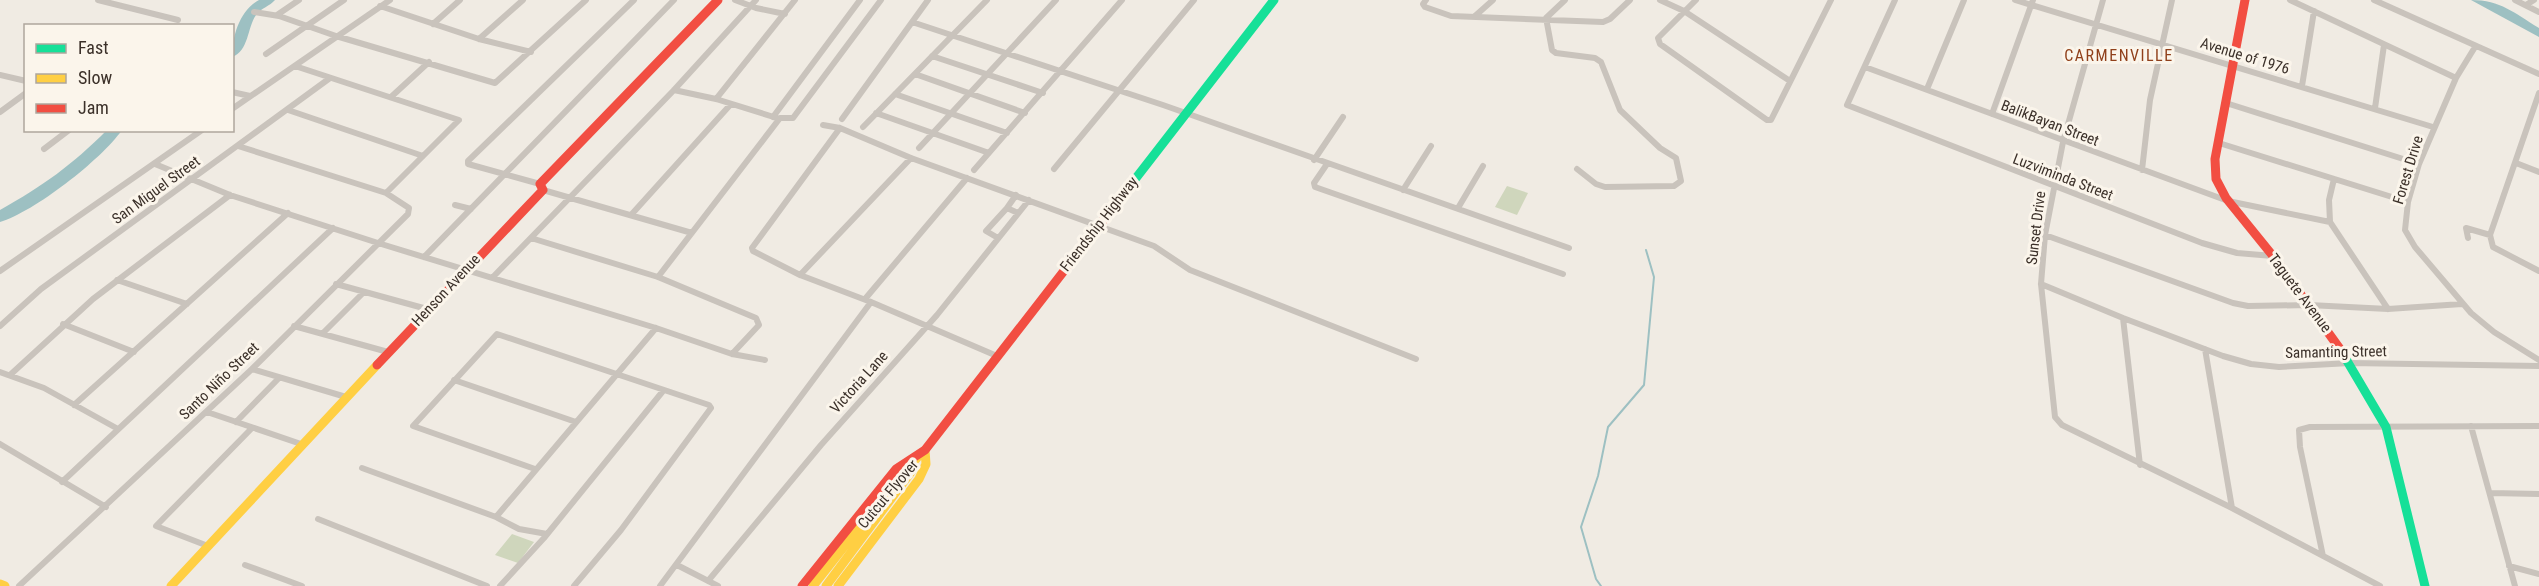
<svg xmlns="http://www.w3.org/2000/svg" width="2539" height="586" font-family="'Roboto Condensed',sans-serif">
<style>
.green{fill:#cfd6bc}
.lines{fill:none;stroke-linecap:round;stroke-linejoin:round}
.stream{stroke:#9dc0c2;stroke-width:2}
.river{fill:#9dc0c2;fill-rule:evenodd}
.street{stroke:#c9c3bc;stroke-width:6}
.fast{stroke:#16e098;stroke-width:9}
.slow{stroke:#ffcf43;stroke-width:9}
.jam{stroke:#f24e42;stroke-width:9}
.labels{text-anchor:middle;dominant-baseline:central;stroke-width:6;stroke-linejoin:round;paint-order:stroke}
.street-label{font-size:15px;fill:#3b3029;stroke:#fbf5eb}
.neighbourhood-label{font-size:16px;letter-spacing:1.5px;fill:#90401b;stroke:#fbf5eb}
</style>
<rect width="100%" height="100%" fill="#f0ebe3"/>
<!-- green -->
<path class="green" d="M1507,186L1528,193L1517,215L1495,207Z
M512,534L534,542L518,563L495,555Z"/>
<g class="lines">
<!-- stream -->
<path class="stream" d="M1601,586L1596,579L1581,527L1598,476L1608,427L1644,385L1654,277L1646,250"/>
<!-- river -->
<path class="river" d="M259,0H275C270,6 261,8 256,15C247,28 249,51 232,57C232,36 240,10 259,0Z
M2471,0C2501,0 2514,13 2539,28V37Z
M107,130H122C101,160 34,212 0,222V210C43,186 72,165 107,130Z"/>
<!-- street -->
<path class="street" d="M98,0L178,20
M735,0L756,8L785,14
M1426,0L1423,4L1425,7L1451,16L1603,22L1610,19L1630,0
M1565,0L1546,18L1552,50L1556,53L1595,58L1601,62L1620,110L1660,148L1676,158L1681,181L1674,186L1605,187L1596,184L1577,169
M1660,0L1684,11L1790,81
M1696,0L1658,38L1660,44L1767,120H1771L1831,0
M1895,0L1847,105L2202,243L2237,253L2273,256
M2015,0L2433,127
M2103,0L2063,142L2045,235L2041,284L2055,417L2062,425L2232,508L2380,586
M2290,0L2456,78
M2374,0L2539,74
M2515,0L2539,12
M2526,5L2534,0
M380,6L479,39L531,52
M254,12L279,16L336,36L495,83L586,0
M277,15L299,0
M1475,16L1493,0
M912,22L1163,105L1569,248
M433,24L460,0
M479,39L523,0
M2475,47L2456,78L2419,164L2408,202L2405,230L2415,247L2471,313L2494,332L2539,360
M266,54L344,0
M932,56L1043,93
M295,66L459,120L386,193
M1865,67L2228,201L2330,222
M915,74L1025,113
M0,75L26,81
M2302,86L2314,11
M1927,89L1964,0
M674,90L716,99L777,118
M232,92L250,96
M2539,93L2490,235L2493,247L2539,271
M895,94L1007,133
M391,97L429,62
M716,99L795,0
M2226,103L2419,164
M2375,108L2384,45
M232,109L390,0
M288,110L423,156
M0,112L26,93
M876,113L989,153
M1992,114L2033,0
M773,117L860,0
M842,119L928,0
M823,125L840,128L911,158L1154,246L1190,270L1416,359
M863,127L987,0
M840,128L752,248L753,251L800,275L871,302L997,356
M2219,143L2408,202
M919,148L1056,0
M44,149L69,130
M1314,160L1343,117
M2516,163L2539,172
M155,164L230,195L378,243L656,328L732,354L765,360
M1327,164L1314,183L1315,187L1563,274
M1054,169L1194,0
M974,170L1122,0
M2142,170L2150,100L2172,0
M2334,179L2329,200L2330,222L2388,309
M540,184L468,164V161L634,0
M543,190L692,233
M1403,190L1431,146
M1016,195L1007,208L1018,213
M455,205L471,209
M1458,208L1483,166
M631,215L731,104
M2045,235L2233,303L2248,306L2309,305L2388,309L2462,304
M531,238L658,277L756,318L759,325L732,354
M998,238L986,231L1007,208
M2468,238L2466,228L2490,235
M424,257L674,0
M0,271L202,130
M800,275L911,158
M493,277L674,90L756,0
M658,277L780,118H793L881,0
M117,280L187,304
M336,284L427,309
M2041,284L2123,318L2223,356L2251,364L2279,367L2350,363L2539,366
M865,299L967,178
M2123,318L2140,465
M63,324L134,352
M0,326L41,289L330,78
M294,326L388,352
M323,333L364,292
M2205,349L2232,508
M252,369L346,397
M0,372L44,388L118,429
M10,375L93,299L230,195
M454,380L576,422
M74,405L288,213
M207,412L301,444
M236,422L279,378
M2471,426L2515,586
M0,444L106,507
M362,468L496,517L519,529L547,534
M535,469L413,426L497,334L709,405L711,408L621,530L574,586
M62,482L333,228
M2491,493L2539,494
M496,517L656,328
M318,519L487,586
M208,546L156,526L252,428
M2323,556L2300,447L2299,430L2310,427L2539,426
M245,565L302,586
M677,565L718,586
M2509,566L2539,574
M708,581L821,445L937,315L1029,200
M19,586L252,369L408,214L409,208L386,193L238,146
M500,586L544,538L663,391
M660,586L871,302"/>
<!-- fast -->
<path class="fast" d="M1112,209L1274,0
M2340,349L2386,427L2425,586"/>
<!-- slow -->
<path class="slow" d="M0,584L5,586
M171,586L377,365
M813,586L899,477L917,458
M826,586L914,468
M838,586L919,479L926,464L925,450"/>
<!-- jam -->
<path class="jam" d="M2245,0L2215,159L2216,179L2226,198L2273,256L2340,349
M377,365L543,190L540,184L718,0
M802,586L896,469L925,450L1112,209"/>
</g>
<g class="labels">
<!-- street labels -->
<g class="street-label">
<text transform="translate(2245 56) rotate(17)">Avenue of 1976</text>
<text transform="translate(2050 123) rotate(21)">BalikBayan Street</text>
<text transform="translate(2408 170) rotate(-73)">Forest Drive</text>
<text transform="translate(2063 177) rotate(21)">Luzviminda Street</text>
<text transform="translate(156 190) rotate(-36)">San Miguel Street</text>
<text transform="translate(1099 224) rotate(-52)">Friendship Highway</text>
<text transform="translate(2036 228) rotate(-83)">Sunset Drive</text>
<text transform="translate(446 290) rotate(-47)">Henson Avenue</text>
<text transform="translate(2300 293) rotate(53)">Taguete Avenue</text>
<text transform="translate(2336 352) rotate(-1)">Samanting Street</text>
<text transform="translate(219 381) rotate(-44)">Santo Niño Street</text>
<text transform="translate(859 382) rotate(-48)">Victoria Lane</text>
<text transform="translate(888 494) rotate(-50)">Cutcut Flyover</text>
</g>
<!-- neighbourhood labels -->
<g class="neighbourhood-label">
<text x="2119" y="55">CARMENVILLE</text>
</g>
</g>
<!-- legend -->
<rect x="24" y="24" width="210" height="108" fill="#fbf5eb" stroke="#aea69d" stroke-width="1.5"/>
<rect x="36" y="44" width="30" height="9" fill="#16e098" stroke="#aea69d" stroke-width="1.5"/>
<text x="78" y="54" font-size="18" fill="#3b3029">Fast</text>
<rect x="36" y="74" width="30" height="9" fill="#ffcf43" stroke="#aea69d" stroke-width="1.5"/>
<text x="78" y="84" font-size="18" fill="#3b3029">Slow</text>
<rect x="36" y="104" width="30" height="9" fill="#f24e42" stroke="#aea69d" stroke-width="1.5"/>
<text x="78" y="114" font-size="18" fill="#3b3029">Jam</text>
</svg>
